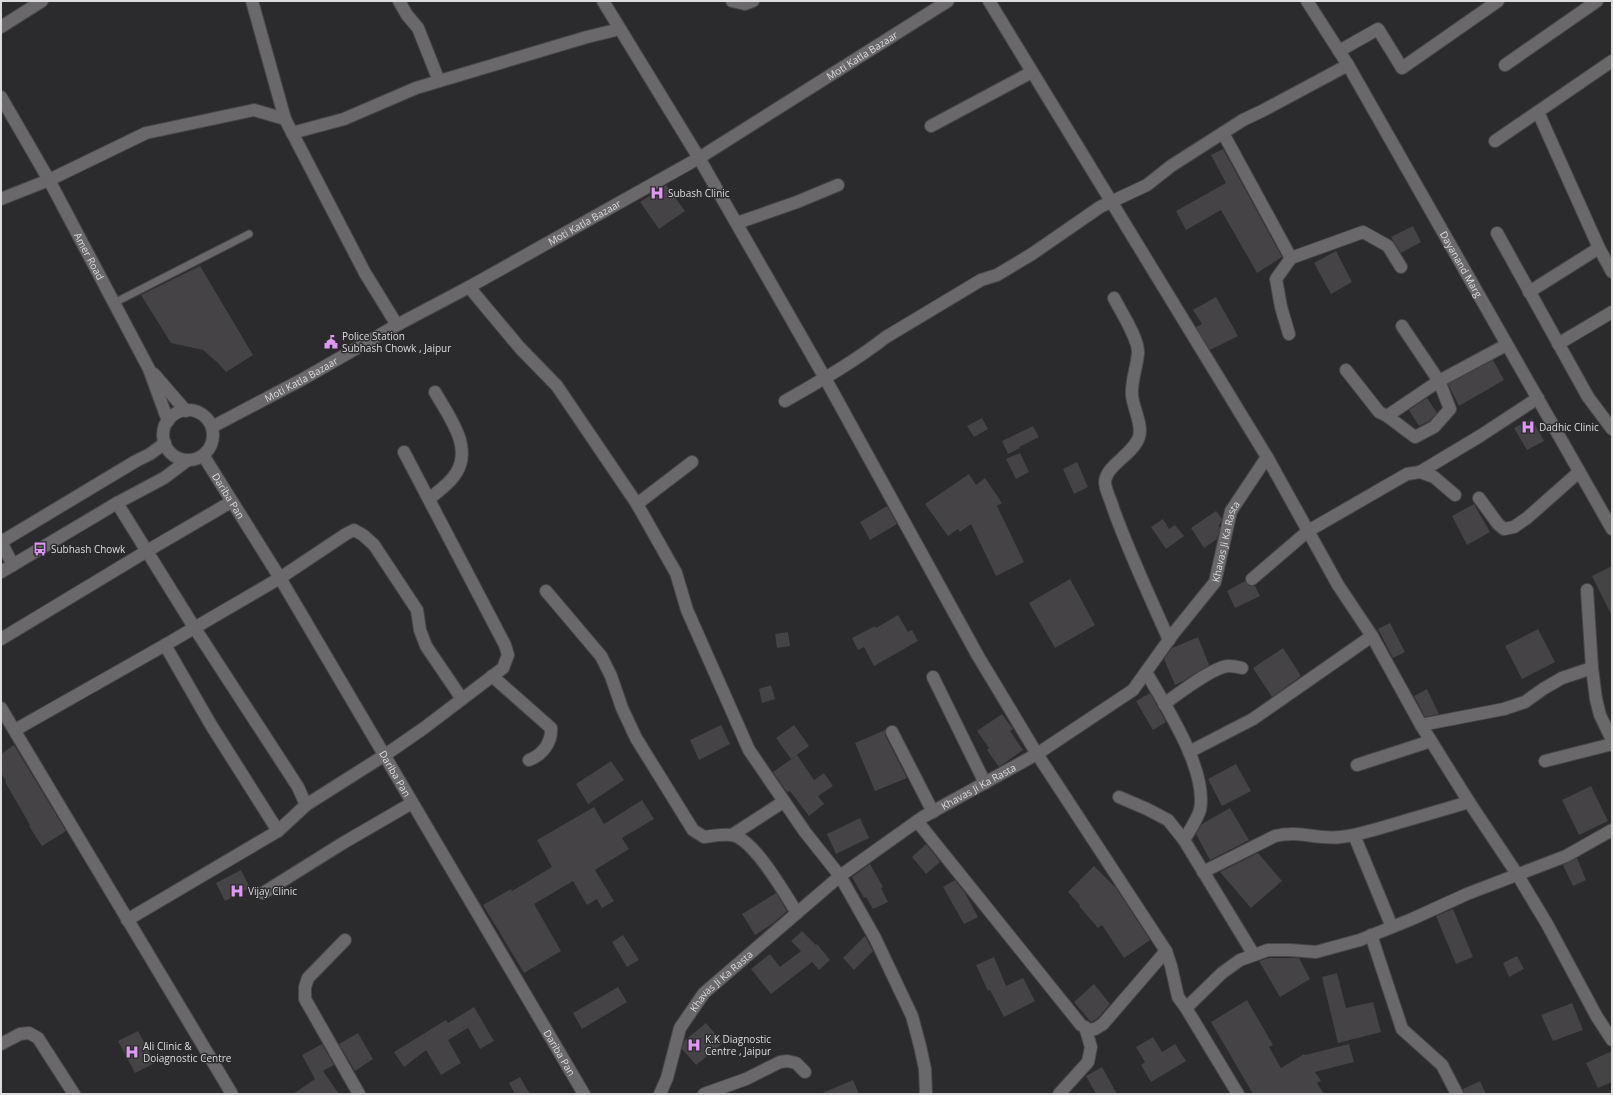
<svg xmlns="http://www.w3.org/2000/svg" width="1613" height="1095" font-family="'Open Sans',sans-serif">
<style>
.building{fill:#454346}
.lines{fill:none;stroke-linecap:round;stroke-linejoin:round}
.lane-casing{stroke:#484748;stroke-width:9}
.street-casing{stroke:#484748;stroke-width:14}
.secondary-casing{stroke:#484748;stroke-width:14}
.lane{stroke:#6a686a;stroke-width:7}
.street{stroke:#6a686a;stroke-width:12}
.secondary{stroke:#6a686a;stroke-width:12}
.labels{text-anchor:middle;dominant-baseline:central;stroke-width:3;stroke-linejoin:round;paint-order:stroke}
.street-label{font-size:10px;fill:#dddcdd;stroke:#2b2a2c}
.poi-label{font-size:10px;fill:#dddcdd;stroke:#2b2a2c;text-anchor:start}
</style>
<rect width="100%" height="100%" fill="#2b2a2c"/>
<!-- building -->
<path class="building" d="M1223,149L1282,257L1257,273L1221,210L1186,230L1176,211L1226,183L1211,155Z
M666,185L685,211L659,229L640,202Z
M1413,226L1421,242L1401,253L1391,237Z
M1336,251L1352,282L1331,294L1314,263Z
M200,266L253,355L226,372L218,363L203,350L171,343L141,295Z
M1216,297L1238,336L1210,350L1196,327L1202,324L1193,310Z
M1493,360L1504,380L1459,406L1448,384Z
M1427,398L1437,413L1429,421L1419,426L1409,410Z
M982,418L988,429L974,437L967,426Z
M1532,419L1544,441L1527,450L1514,428Z
M1033,426L1039,437L1019,447L1020,448L1008,454L1002,441Z
M1020,453L1029,472L1016,479L1006,459Z
M1077,462L1088,487L1074,494L1063,469Z
M969,474L976,485L985,478L1002,503L997,506L1024,562L996,576L971,524L960,532L958,529L948,536L925,504Z
M1474,504L1490,532L1467,545L1452,516Z
M887,506L897,524L870,540L860,522Z
M1216,511L1222,519L1220,524L1218,526L1220,528L1217,539L1204,548L1191,528Z
M1163,519L1169,529L1175,525L1184,536L1166,549L1151,527Z
M1612,566V616L1592,576Z
M1070,579L1095,625L1055,648L1029,603Z
M1245,581L1249,586H1255L1260,596L1235,608L1227,591Z
M898,615L908,632L912,630L918,641L874,666L864,647L858,650L852,638L875,626L876,628Z
M1390,623L1405,652L1393,658L1378,629Z
M1538,629L1555,662L1522,679L1505,646Z
M788,632L790,646L777,648L775,634Z
M1198,637L1209,665L1183,681L1175,685L1164,659L1172,648Z
M1283,648L1301,676L1272,697L1253,668Z
M771,685L775,699L762,703L759,689Z
M1427,689L1439,714L1425,717L1414,696Z
M1150,693L1166,722L1153,730L1136,701Z
M1002,714L1013,729L1010,731L1023,750L999,767L987,750L989,748L977,731Z
M721,725L730,744L699,760L690,740Z
M794,725L809,746L791,759L776,738Z
M885,730V735L907,778L875,791L855,743Z
M14,745L66,831L42,846L29,826L30,825L5,782L6,781L1,773V754Z
M797,755L814,780L824,773L833,786L818,796L824,804L809,816L790,791L787,792L773,772Z
M611,761L624,780L588,804L576,784Z
M1236,764L1251,791L1222,806L1208,779Z
M1591,786L1608,821L1579,835L1562,800Z
M642,800L654,819L622,838L629,849L595,870L614,901L602,908L597,899L587,905L573,881L534,904L561,951L524,973L483,905L511,889L512,891L552,867L537,840L594,807L604,824Z
M1230,808L1249,840L1210,860L1196,834L1202,824Z
M860,818L869,838L836,854L827,834Z
M926,844L940,862L926,874L912,857Z
M1258,853L1282,881L1251,908L1220,872Z
M1577,858L1586,880L1573,886L1563,865Z
M870,864L883,887L881,888L888,902L873,909L866,897L864,898L852,877Z
M1094,866L1116,888L1150,940L1124,958L1102,925L1098,928L1079,906L1080,905L1068,892Z
M241,870L250,888L225,901L216,883Z
M955,880L965,893L978,917L964,924L943,887Z
M776,893L787,911L772,924L755,935L742,914Z
M1453,909L1473,957L1456,964L1436,916Z
M802,931L816,945L817,944L830,960L819,970L812,962L771,994L751,969L770,954L780,967L801,951L791,941Z
M623,935L639,960L627,967L612,942Z
M865,936L873,951L854,970L843,958Z
M1517,956L1524,969L1509,977L1503,963Z
M994,957L1006,986L1023,978L1035,1001L1004,1017L990,990L988,991L976,965Z
M1269,958H1299L1310,979L1280,997L1259,961Z
M1337,973L1346,1008L1373,1002L1381,1032L1338,1043L1322,977Z
M1094,984L1110,1004L1098,1018L1091,1022L1074,1002Z
M618,987L627,1002L582,1029L573,1013Z
M1247,1000L1273,1045L1269,1047L1281,1068L1304,1054L1305,1055L1349,1044L1354,1062L1315,1072L1321,1081L1317,1083L1324,1094H1253L1211,1022Z
M1572,1003L1583,1030L1553,1041L1541,1015Z
M474,1007L494,1041L480,1049L468,1028L448,1040L461,1063L441,1075L426,1050L404,1067L394,1052L446,1020L448,1023Z
M706,1023L723,1043L696,1065L682,1049L684,1041Z
M138,1031L155,1063L135,1073L118,1041Z
M358,1033L373,1059L355,1071L339,1044Z
M1153,1037L1162,1052L1175,1044L1186,1061L1151,1082L1141,1065L1145,1062L1136,1047Z
M322,1044L334,1065L323,1071L339,1094H293L315,1079L302,1055Z
M1612,1051V1082L1598,1088L1586,1063Z
M1102,1067L1117,1094H1096L1086,1076Z
M520,1077L530,1094H515L509,1083Z
M853,1080L859,1094H820Z
M1480,1081L1486,1094H1464L1463,1089Z"/>
<g class="lines">
<!-- lane casing -->
<g class="lane-casing">
<path id="lane" d="M114,303L249,234"/>
</g>
<!-- street casing -->
<g class="street-casing">
<g id="street">
<path d="M252,1L285,119"/>
<path d="M399,1L407,15L418,28L439,81"/>
<path d="M603,1L699,158L825,378L978,656L1037,754L1166,951L1171,966L1178,997L1186,1008L1238,1094"/>
<path d="M732,1L745,4L753,1"/>
<path d="M989,1L1267,457L1338,585L1372,636L1421,725L1469,802L1517,874L1547,924L1597,1017L1612,1040"/>
<path d="M1,27L42,1"/>
<path d="M1339,51L1378,29L1402,68L1498,1"/>
<path d="M1505,65L1597,1"/>
<path d="M1538,112L1599,248"/>
<path d="M931,126L1032,72"/>
<path d="M292,133L344,119L416,88L587,37L620,29"/>
<path d="M1223,133L1291,258L1276,279L1281,307L1289,334"/>
<path d="M1495,141L1612,61"/>
<path d="M1,199L49,180L146,133L254,110L285,119L365,273L397,325"/>
<path d="M737,223L797,202L838,185"/>
<path d="M1497,233L1588,397L1612,429"/>
<path d="M1291,258L1363,232L1388,246L1401,267"/>
<path d="M469,287L520,348L557,386L637,504L676,573L687,610L749,750L805,832L840,876L875,938L912,1016L920,1046L925,1069L926,1094"/>
<path d="M1529,292L1599,248L1612,272"/>
<path d="M1114,298C1121,312 1139,339 1138,353C1137,367 1131,381 1132,395C1133,409 1143,424 1139,437C1133,455 1106,465 1105,482C1105,490 1111,500 1113,508C1129,553 1150,597 1169,640"/>
<path d="M1558,344L1612,312"/>
<path d="M1346,370L1379,412L1387,416L1415,437L1434,427L1450,409L1439,381L1506,345"/>
<path d="M785,401C820,381 854,362 886,337L981,280L997,275L1032,254L1100,207L1147,185L1171,166L1243,120L1262,111L1348,65"/>
<path d="M1387,416L1439,381L1402,326"/>
<path id="s1" d="M203,455L280,578L584,1094"/>
<path d="M1420,472L1480,436L1538,398"/>
<path d="M1479,498L1498,524L1504,529L1514,527L1527,518L1579,472"/>
<path d="M429,499C437,492 448,485 454,476C475,449 449,417 435,392"/>
<path d="M117,503L194,627L298,787L306,805L278,831L127,920"/>
<path d="M637,504L692,462"/>
<path d="M1252,579L1308,531L1407,474L1420,472L1434,477L1455,495"/>
<path d="M1587,590L1592,668L1596,699L1600,715L1612,740"/>
<path d="M546,591L601,656L611,676L622,708L636,738L693,830L704,837C712,836 722,834 731,835C753,837 785,894 797,913"/>
<path d="M1,639L147,551L231,502"/>
<path d="M1146,672C1165,705 1208,770 1200,810C1197,820 1189,831 1184,840"/>
<path d="M492,676L551,728C552,743 542,755 529,760"/>
<path d="M933,677L985,783"/>
<path d="M1164,704C1178,694 1214,666 1229,666C1233,666 1238,667 1242,668"/>
<path d="M1,708L232,1094"/>
<path d="M1421,725L1504,709L1525,702L1543,689L1562,678L1592,668"/>
<path d="M15,730L165,645"/>
<path d="M892,732L933,812"/>
<path d="M1189,752L1253,719L1372,636"/>
<path d="M1545,761L1612,744"/>
<path d="M1357,765L1431,741"/>
<path d="M1119,797L1147,809L1168,820L1184,840L1254,955"/>
<path d="M306,805L385,755L424,728L503,668L508,655L505,645L404,452"/>
<path d="M917,821L1081,1025L1089,1030L1095,1029L1103,1024L1166,951"/>
<path d="M278,831L211,725L165,645L280,578L346,534L354,530L363,535L374,545L417,610L420,630L426,646L462,699"/>
<path d="M732,835L783,802"/>
<path d="M1354,835L1392,927"/>
<path d="M1203,872L1275,836C1300,830 1317,840 1341,837C1353,836 1366,832 1377,829C1408,820 1438,811 1469,802"/>
<path d="M263,893L343,843L412,803"/>
<path d="M1371,935L1402,1029L1442,1065L1457,1094"/>
<path d="M345,940L308,978L305,987V999L359,1094"/>
<path d="M1186,1008L1222,973L1240,960L1268,950H1290L1316,952L1360,940L1412,919L1467,894L1566,856L1612,830"/>
<path d="M1,1044L20,1034L29,1033L38,1038L74,1094"/>
<path id="s2" d="M660,1094L667,1078L680,1028L704,993L840,876L923,817L1037,754L1133,690L1173,634L1215,582L1231,511L1267,457"/>
<path d="M704,1094L746,1079L780,1062L787,1061L796,1063L805,1072"/>
<path d="M1059,1094L1088,1062L1091,1047L1085,1027"/>
</g>
</g>
<!-- secondary casing -->
<g class="secondary-casing">
<g id="secondary">
<path id="s3" d="M1307,1L1348,65L1612,529"/>
<path id="s4" d="M1,97L49,180L149,369L168,421"/>
<path d="M154,374L186,411"/>
<circle cx="188" cy="435" r="25"/>
<path id="s5" d="M212,427L303,379L397,325L469,287L699,158L948,1"/>
<path d="M1,542L136,461L150,454L165,443"/>
<path d="M1,542L13,565"/>
<path d="M1,572L117,503L164,478L188,460"/>
</g>
</g>
<!-- lane -->
<use href="#lane" class="lane"/>
<!-- street -->
<use href="#street" class="street"/>
<!-- secondary -->
<use href="#secondary" class="secondary"/>
</g>
<!-- icons -->
<defs>
<g id="hospital-bare" transform="scale(1.08)"><path d="M-5-5h3v3.5h4V-5h3V5h-3V1.5h-4V5h-3Z" fill="#df98f1" stroke="#2b2a2c" stroke-width="2.5" paint-order="stroke"/></g>
<g id="civic-bare" transform="scale(1.08)"><path d="M-.6-6.5H3V-4.5H.6V-3L4-1V1h2V6H-6V1h2V-1L-.6-3ZM-1.2 2.5V6h2.4V2.5Z" fill="#df98f1" stroke="#2b2a2c" stroke-width="2.5" paint-order="stroke"/></g>
<g id="bus-bare" transform="scale(1.08)"><path d="M-5-6H5V4H4V6H2V4H-2V6H-4V4H-5ZM-3.5-4V0h7V-4ZM-3.5 1.2v1.5H-2V1.2ZM2 1.2v1.5H3.5V1.2Z" fill="#df98f1" stroke="#2b2a2c" stroke-width="2.5" paint-order="stroke"/></g>
</defs>
<g fill-rule="evenodd">
<use href="#hospital-bare" x="657" y="193"/>
<use href="#civic-bare" x="331" y="342"/>
<use href="#hospital-bare" x="1528" y="427"/>
<use href="#bus-bare" x="40" y="549"/>
<use href="#hospital-bare" x="237" y="891"/>
<use href="#hospital-bare" x="694" y="1045"/>
<use href="#hospital-bare" x="132" y="1052"/>
</g>
<g class="labels">
<!-- street labels -->
<g class="street-label">
<text stroke="none"><textPath href="#s5" startOffset="749">Moti Katla Bazaar</textPath></text>
<text stroke="none"><textPath href="#s5" startOffset="425">Moti Katla Bazaar</textPath></text>
<text stroke="none"><textPath href="#s4" startOffset="182">Amer Road</textPath></text>
<text stroke="none"><textPath href="#s3" startOffset="305">Dayanand Marg</textPath></text>
<text stroke="none"><textPath href="#s5" startOffset="101">Moti Katla Bazaar</textPath></text>
<text stroke="none"><textPath href="#s1" startOffset="48">Dariba Pan</textPath></text>
<text stroke="none"><textPath href="#s2" startOffset="816">Khavas Ji Ka Rasta</textPath></text>
<text stroke="none"><textPath href="#s1" startOffset="372">Dariba Pan</textPath></text>
<text stroke="none"><textPath href="#s2" startOffset="456">Khavas Ji Ka Rasta</textPath></text>
<text stroke="none"><textPath href="#s2" startOffset="132">Khavas Ji Ka Rasta</textPath></text>
<text stroke="none"><textPath href="#s1" startOffset="696">Dariba Pan</textPath></text>
</g>
<!-- poi labels -->
<g class="poi-label">
<text x="668" y="193">Subash Clinic</text>
<text x="342" y="336">Police Station<tspan x="342" dy="12">Subhash Chowk , Jaipur</tspan></text>
<text x="1539" y="427">Dadhic Clinic</text>
<text x="51" y="549">Subhash Chowk</text>
<text x="248" y="891">Vijay Clinic</text>
<text x="705" y="1039">K.K Diagnostic<tspan x="705" dy="12">Centre , Jaipur</tspan></text>
<text x="143" y="1046">Ali Clinic &amp;<tspan x="143" dy="12">Doiagnostic Centre</tspan></text>
</g>
</g>
<!-- border -->
<rect width="1613" height="1095" fill="none" stroke="#dddcdd" stroke-width="4"/>
</svg>
